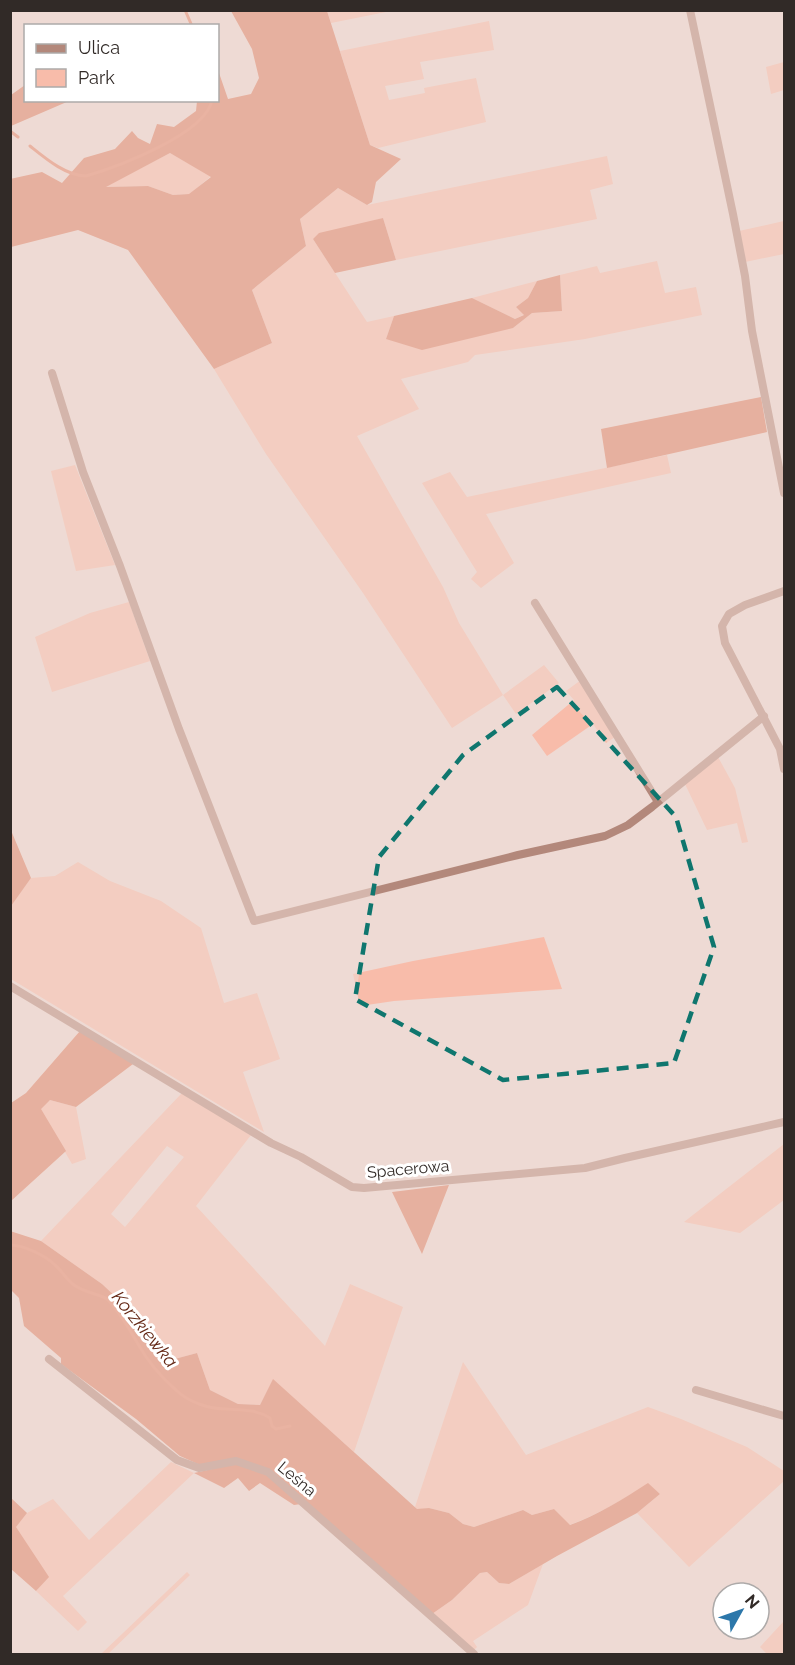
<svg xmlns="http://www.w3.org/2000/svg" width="795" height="1665" font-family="Raleway,sans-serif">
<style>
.green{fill:#f8bcaa;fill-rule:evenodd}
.forest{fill:#dc7c5f;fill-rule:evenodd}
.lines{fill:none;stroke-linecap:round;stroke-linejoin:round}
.stream{stroke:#e38366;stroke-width:3}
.minor{stroke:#b3887b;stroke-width:8}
.marked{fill:none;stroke:#0f766e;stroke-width:4.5;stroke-dasharray:12 8;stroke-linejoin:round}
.labels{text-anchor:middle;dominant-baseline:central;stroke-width:6;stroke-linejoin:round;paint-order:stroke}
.street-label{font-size:16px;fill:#312a27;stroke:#fff}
.water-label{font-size:18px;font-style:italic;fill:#632613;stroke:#fff}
</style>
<rect width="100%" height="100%" fill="#eedad4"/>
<!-- green -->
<path class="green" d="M327,11V10L391,11L331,23Z
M489,21L494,50L420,62L424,79L385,86L389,100L425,93L424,88L476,78L486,122L378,148L370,145L340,51Z
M784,62V90L771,94L766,67Z
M170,153L211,176L190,194L173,195L148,186L104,187Z
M607,156L613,184L590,190L597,219L396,260L383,218L313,239L367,322L394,316L386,339L513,328L532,313L562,311L560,275L597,266L600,273L657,261L665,293L696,287L702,315L585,339L475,355L468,362L401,379L419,409L357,436L443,587L459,623L503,695L544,665L559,683L516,714L503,695L452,728L363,593L266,454L214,369L272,343L252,290L306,246L300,219L338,188L367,205Z
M784,221V254L745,262L739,231Z
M537,281L528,298L516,307L525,314L515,319L472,298Z
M667,455L671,473L486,514L514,563L481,588L471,579L477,572L422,483L450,472L467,497Z
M75,465L115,565L76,571L51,471Z
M129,602L150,661L52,692L35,637L90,613Z
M581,680L615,737L606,743L593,724L547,756L532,735L574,700L566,691Z
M718,757L735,788L748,842L742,843L737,823L707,830L685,784Z
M78,862L110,881L161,901L201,928L224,1003L257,993L280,1059L243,1072L264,1132L11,979L10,906L31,878L55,876Z
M544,937L562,989L394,1001L360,1006L353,974L413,961Z
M182,1093L251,1135L196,1206L325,1346L350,1284L403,1307L354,1452L273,1380L260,1405L238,1404L210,1390L197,1353L171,1360L148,1327L102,1284L41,1241ZM167,1146L184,1157L125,1227L111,1214Z
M50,1100L76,1107L86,1159L72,1164L40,1109Z
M784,1144V1200L740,1233L684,1222Z
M463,1362L526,1455L648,1407L681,1419L747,1447L784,1471V1481L689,1567L637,1513L660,1494L648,1484C623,1499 598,1515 569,1525L554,1509L532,1515L523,1510L474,1527L463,1524L449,1513L429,1508L417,1510L415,1507Z
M171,1462L194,1473L63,1596L87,1622L78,1631L36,1591L48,1577L15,1527L27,1513L53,1499L89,1540Z
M543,1564L528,1605L473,1641L477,1647L473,1651L432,1614L452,1600L480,1573L487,1572L499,1583L509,1584Z
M187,1572L190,1575L108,1654H101Z
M784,1621V1654H767L760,1647Z"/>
<!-- forest -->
<path class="forest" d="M231,11H327L370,145L401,159L376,182L372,202L367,205L338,188L300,219L306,246L252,290L272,343L214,369L128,250L78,230L11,247L10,179L42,172L62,183L84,158L115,149L132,131L138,138L150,144L157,124L174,127L196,111L197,101L218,100V70L228,99L251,94L259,78L252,49ZM170,153L211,177L189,194L173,195L148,186L106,187Z
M25,85L26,100L69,101L11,126V95Z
M383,218L396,260L335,273L313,239L319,233Z
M560,275L562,311L532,313L513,328L422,350L386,339L394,316L472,298L515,319L524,315L516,307L528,298L537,281Z
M761,397L767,432L607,468L601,429Z
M10,828L31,878L11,906H10Z
M80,1031L133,1064L76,1107L50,1100L41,1109L66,1151L11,1201V1103L26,1093Z
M449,1185L422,1254L392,1192Z
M10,1231L41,1241L102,1284L148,1327L171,1360L197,1353L210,1390L238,1404L260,1405L273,1379L417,1509L429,1508L449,1513L463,1524L474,1527L523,1510L532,1515L554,1509L570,1525C598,1515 623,1499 648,1483L660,1494L637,1513L557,1556L509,1584L499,1583L487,1572L480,1573L452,1600L432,1614L267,1469L235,1458L200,1465L180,1456L136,1419L61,1364V1358L24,1326L19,1298L11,1290Z
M235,1464L267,1475L301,1504L294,1505L260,1483L249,1491L238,1478L224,1488L194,1473Z
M10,1497L27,1513L16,1527L49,1577L36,1591L11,1569Z"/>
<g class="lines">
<!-- stream -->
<path class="stream" d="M185,10L192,26
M10,131L18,137
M30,146C45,158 66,176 86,176C117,167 206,134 212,100
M10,1245C24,1245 46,1256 55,1265C62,1271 66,1279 74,1285C83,1292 102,1295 107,1299C120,1312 129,1329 138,1344C147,1360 162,1378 176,1390C188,1402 209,1409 226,1409C242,1410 256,1409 270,1418L272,1426L276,1429L290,1426"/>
<!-- minor -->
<path class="minor" d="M690,10L733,214L745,276L752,331L784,493
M52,373L83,472L120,566L179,729L254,921L518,855L605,836L628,825L652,807L764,716
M784,591L745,605L729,614L722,626L725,643L780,749L784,769
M535,603L658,802
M10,986L271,1143L301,1157L352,1187L364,1188L585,1168L625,1158L784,1122
M49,1359L177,1460L199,1468L236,1461L268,1472L474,1654
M696,1390L784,1416"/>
</g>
<!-- marked area -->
<path d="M0 0H795V1665H0ZM557,687L676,817L714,947L674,1063L503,1080L355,999L379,857L463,755Z" fill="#eedad4" fill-opacity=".55" fill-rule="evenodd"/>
<path class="marked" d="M557,687L676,817L714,947L674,1063L503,1080L355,999L379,857L463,755Z"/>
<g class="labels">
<!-- street labels -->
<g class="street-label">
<text transform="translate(408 1169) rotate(-5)">Spacerowa</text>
<text transform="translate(297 1479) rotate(40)">Leśna</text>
</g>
<!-- water labels -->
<g class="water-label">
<text transform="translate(145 1329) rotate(51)">Korzkiewka</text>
</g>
</g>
<!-- border -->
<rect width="795" height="1665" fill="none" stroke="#312a27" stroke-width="24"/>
<!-- legend -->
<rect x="24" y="24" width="195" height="78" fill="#ffffff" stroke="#adaaa9" stroke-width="1.5"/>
<rect x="36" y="44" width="30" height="9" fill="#b3887b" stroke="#adaaa9" stroke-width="1.5"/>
<text x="78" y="54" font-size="18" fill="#312a27">Ulica</text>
<rect x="36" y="69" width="30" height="18" fill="#f8bcaa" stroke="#adaaa9" stroke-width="1.5"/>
<text x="78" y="84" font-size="18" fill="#312a27">Park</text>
<!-- north arrow -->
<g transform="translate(741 1611) rotate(50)"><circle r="28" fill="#ffffff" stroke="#adaaa9" stroke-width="1.5"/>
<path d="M0-4.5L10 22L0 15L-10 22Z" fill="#2c77aa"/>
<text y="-9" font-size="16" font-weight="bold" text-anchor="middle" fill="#312a27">N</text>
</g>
</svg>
